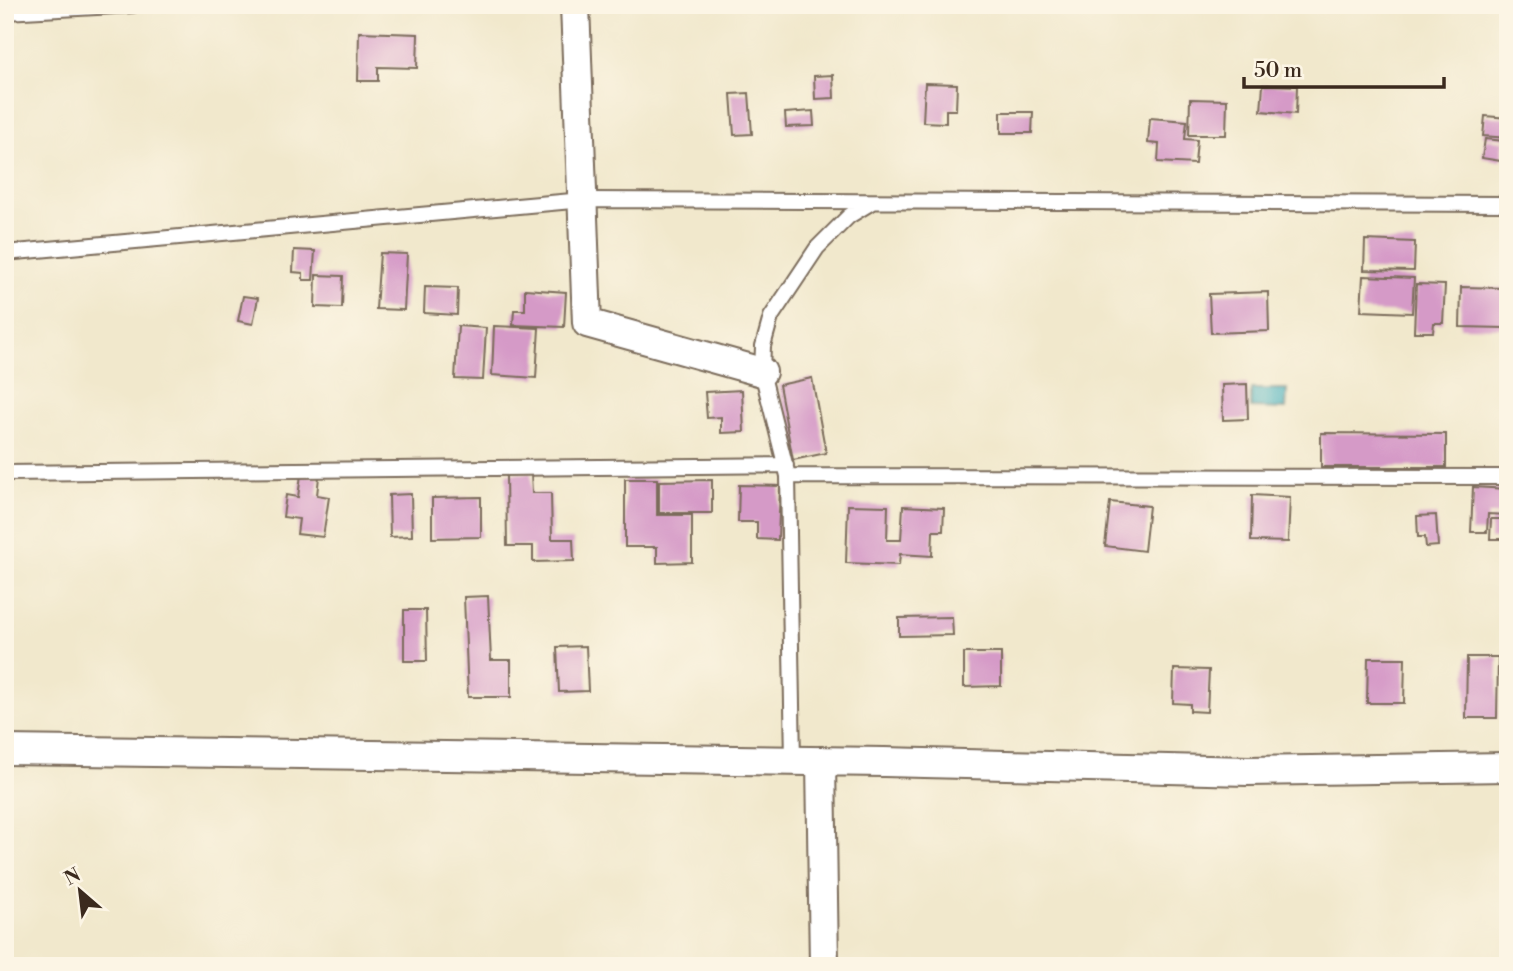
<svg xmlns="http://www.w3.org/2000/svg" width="1513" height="971" font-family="'Libre Bodoni',serif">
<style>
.water{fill:#3fadbb;stroke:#3d6c6c;stroke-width:2}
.building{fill:#d59ac7}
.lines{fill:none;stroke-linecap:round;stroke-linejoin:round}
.lane-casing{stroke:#7b6c5b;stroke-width:18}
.street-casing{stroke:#7b6c5b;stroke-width:32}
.lane{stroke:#fff;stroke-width:14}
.street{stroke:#fff;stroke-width:28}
</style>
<rect width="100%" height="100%" fill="#fcf5e5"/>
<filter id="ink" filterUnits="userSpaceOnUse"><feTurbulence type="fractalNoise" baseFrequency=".0143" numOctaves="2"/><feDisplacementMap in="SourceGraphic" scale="14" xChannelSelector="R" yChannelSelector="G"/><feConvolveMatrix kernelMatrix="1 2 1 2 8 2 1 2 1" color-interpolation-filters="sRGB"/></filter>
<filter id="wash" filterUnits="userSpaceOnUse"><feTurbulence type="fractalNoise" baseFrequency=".00686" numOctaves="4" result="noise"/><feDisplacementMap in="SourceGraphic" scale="28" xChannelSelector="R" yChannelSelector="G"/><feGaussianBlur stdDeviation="1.57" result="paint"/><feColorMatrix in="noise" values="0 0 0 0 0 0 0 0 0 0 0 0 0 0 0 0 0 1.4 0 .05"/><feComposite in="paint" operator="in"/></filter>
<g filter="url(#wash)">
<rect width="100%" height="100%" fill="#f1e8cc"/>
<!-- water -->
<path class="water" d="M1251,389H1287L1286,409L1251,408Z"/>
<g id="blocks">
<!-- building -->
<path class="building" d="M359,32L418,34L417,68L378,67V81H358Z
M833,75L834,98L815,99L814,76Z
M925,83L957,84L956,110H946V123L923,122Z
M1263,85L1297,86L1296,114L1261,111Z
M749,93L752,134L734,135L731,94Z
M1190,99L1227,100L1226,135H1189Z
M813,111L814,126L786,127L785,113Z
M1001,112H1033L1032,133H1001Z
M1485,116L1508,118V138L1483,136Z
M1150,118L1187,121L1185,139L1197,140L1195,164L1158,162L1159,144L1148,143Z
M1485,139L1504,141L1501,161L1482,158Z
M1365,240L1415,242L1414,271L1364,270Z
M294,250L315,251L313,280H303V273L293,272Z
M380,253L407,254L404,310L376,309Z
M316,275L343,276L342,308L315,307Z
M1363,276L1414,278L1412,313L1361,311Z
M1416,284L1445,285L1443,323H1434L1433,332H1414Z
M425,287L458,288L457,315L424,313Z
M1461,287L1507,288L1506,328L1460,327Z
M525,289L566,292L564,327L513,325L514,310H525Z
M1268,292L1269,331L1211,333L1209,294Z
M243,296L258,298L253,324L238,321Z
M458,326L486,328L483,380L455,379Z
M494,326L539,328L536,378L492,375Z
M812,378L826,453L793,460L779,385Z
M1247,384L1248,419L1223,420L1222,385Z
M742,390L744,432L721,433V417L707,418L705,392Z
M1321,433L1446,434V467H1321Z
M531,473L532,493H551L552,539H573L574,561L533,562V546H507L506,474Z
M301,475L319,477L317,495L329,497L323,537L297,534L299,519L283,517L286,495L298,497Z
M625,479H657V515H692V562L657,563V547H625Z
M712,480V513H659V481Z
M739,485L780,486L778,540L757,539V522H738Z
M1473,487L1508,489V515L1488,514L1487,532H1471Z
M411,494L412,536L390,537L389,495Z
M1252,495L1290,497L1288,542L1251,541Z
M481,497V537L432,538V498Z
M1110,502L1149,506L1144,551L1105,546Z
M848,505L888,506L887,540H901L903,506L944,508L943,531H933L932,556L900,554L899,565L846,563Z
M1436,515L1438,546L1426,547L1425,537H1418L1417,516Z
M1491,519H1508V539H1490Z
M488,596L491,660H511V697H468L464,597Z
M404,610H426L427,661H404Z
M952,617L953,635L899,636V618Z
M586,646L588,691L559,692L557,647Z
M964,653H1001V686L964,687Z
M1467,657H1498L1497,718H1466Z
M1368,658H1405L1404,703H1367Z
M1174,669L1209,670L1207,712L1190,711V704L1173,703Z"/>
</g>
</g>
<g filter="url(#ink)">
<use href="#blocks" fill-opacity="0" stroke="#7b6c5b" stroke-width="2"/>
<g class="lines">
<!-- lane casing -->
<g class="lane-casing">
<path id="lane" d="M5,12L133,5
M5,253L583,200L1508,204
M5,473L786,465
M788,476L1508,477
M793,761L788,476L762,372L763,346L771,317L817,248L849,216L872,202"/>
</g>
<!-- street casing -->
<g class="street-casing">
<path id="street" d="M575,5L587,323L762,372
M5,750L884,762L1248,771L1508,767
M821,761L824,966"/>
</g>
<!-- lane -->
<use href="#lane" class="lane"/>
<!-- street -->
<use href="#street" class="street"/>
</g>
</g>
<!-- margin -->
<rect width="1513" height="971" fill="none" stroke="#fcf5e5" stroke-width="28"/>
<!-- north arrow -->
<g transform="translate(80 891) rotate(332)" stroke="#fcf5e5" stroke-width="5" paint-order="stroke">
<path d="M0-5L12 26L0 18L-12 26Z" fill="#3b2a1e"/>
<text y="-10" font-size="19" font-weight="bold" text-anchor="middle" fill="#3b2a1e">N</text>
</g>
<!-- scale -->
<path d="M1244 77v10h200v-10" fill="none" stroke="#3b2a1e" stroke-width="3.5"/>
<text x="1254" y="77" font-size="21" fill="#3b2a1e" stroke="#fcf5e5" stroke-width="5" paint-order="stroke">50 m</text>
</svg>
